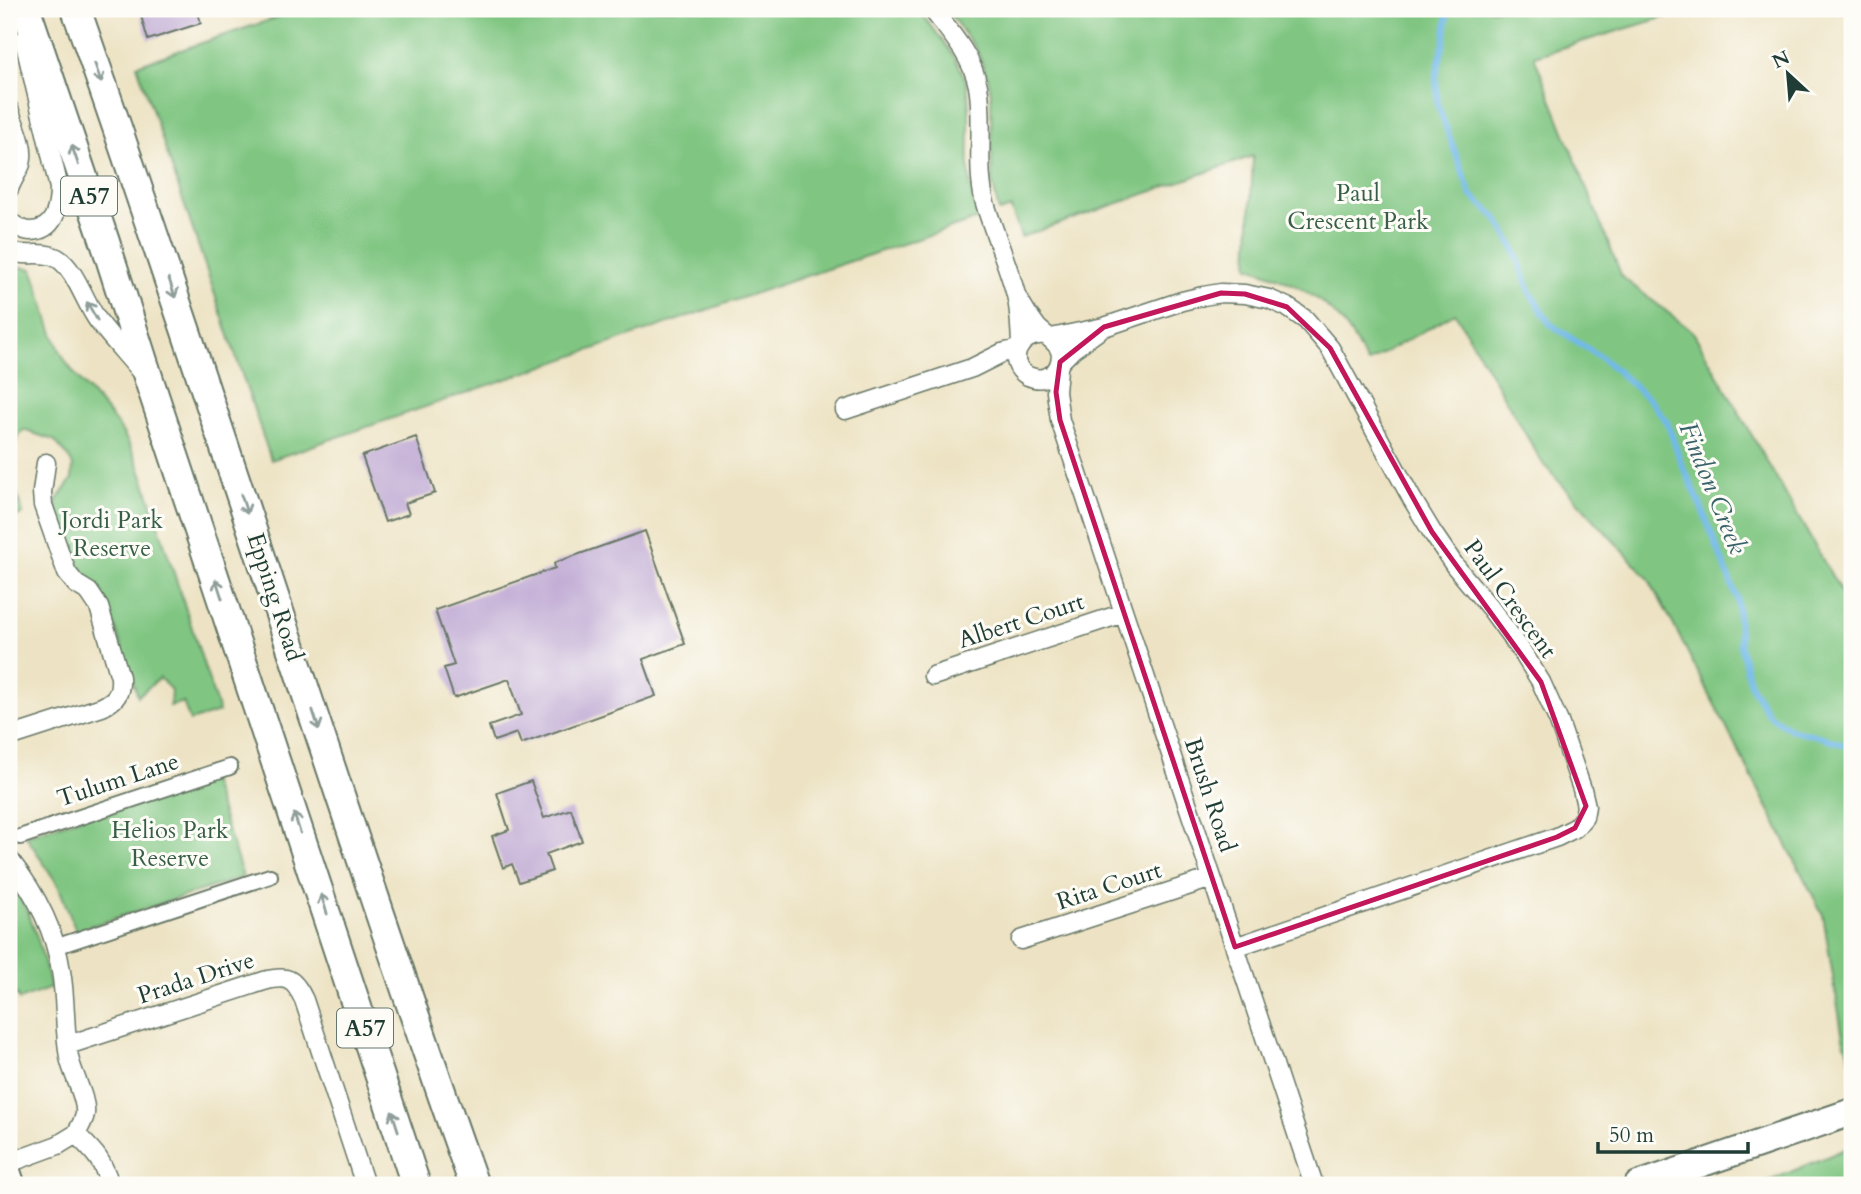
<svg xmlns="http://www.w3.org/2000/svg" width="1861" height="1194" font-family="Cardo,serif">
<style>
.green{fill:#80c682;stroke:#50825b;stroke-width:2}
.lines{fill:none;stroke-linecap:round;stroke-linejoin:round}
.stream{stroke:#71b9e9;stroke-width:6}
.building{fill:#bca5d2}
.pedestrian-casing{stroke:#677766;stroke-width:18}
.minor-casing{stroke:#677766;stroke-width:21}
.secondary-casing{stroke:#677766;stroke-width:30}
.primary-casing{stroke:#677766;stroke-width:32}
.pedestrian{stroke:#fff;stroke-width:14}
.minor{stroke:#fff;stroke-width:18}
.secondary{stroke:#fff;stroke-width:26}
.primary{stroke:#fff;stroke-width:28}
.oneway{stroke:#8f9e9a}
.marked{fill:none;stroke:#c2185b;stroke-width:5;stroke-linejoin:round}
.labels{text-anchor:middle;dominant-baseline:central;stroke-width:6;stroke-linejoin:round;paint-order:stroke}
.shield{fill:#fdfcf7;stroke:#62766e;stroke-width:2}
.shield-label{font-size:23px;font-weight:bold;fill:#1f3d34}
.park-label{font-size:24px;fill:#375f48;stroke:#fdfcf7}
.street-label{font-size:24px;fill:#1f3d34;stroke:#fdfcf7}
.water-label{font-size:26px;font-style:italic;fill:#38626a;stroke:#fdfcf7}
</style>
<rect width="100%" height="100%" fill="#fdfcf7"/>
<filter id="ink" filterUnits="userSpaceOnUse"><feTurbulence type="fractalNoise" baseFrequency=".0143" numOctaves="2"/><feDisplacementMap in="SourceGraphic" scale="14" xChannelSelector="R" yChannelSelector="G"/><feConvolveMatrix kernelMatrix="1 2 1 2 8 2 1 2 1" color-interpolation-filters="sRGB"/></filter>
<filter id="wash" filterUnits="userSpaceOnUse"><feTurbulence type="fractalNoise" baseFrequency=".00686" numOctaves="4" result="noise"/><feDisplacementMap in="SourceGraphic" scale="28" xChannelSelector="R" yChannelSelector="G"/><feGaussianBlur stdDeviation="1.57" result="paint"/><feColorMatrix in="noise" values="0 0 0 0 0 0 0 0 0 0 0 0 0 0 0 0 0 1.4 0 .05"/><feComposite in="paint" operator="in"/></filter>
<g filter="url(#wash)">
<rect width="100%" height="100%" fill="#ede3c4"/>
<!-- green -->
<path class="green" d="M302,9H918C935,32 960,57 967,86C970,101 969,118 969,134C968,164 969,191 978,219L794,280L271,460L137,65Z
M946,9H1692L1534,56L1622,277L1693,332L1852,611V1063L1843,1038L1823,915L1672,622L1648,578L1543,464L1455,313L1367,363C1361,352 1355,340 1348,330C1322,294 1287,280 1248,266L1253,156L1021,237L1011,208L999,212L992,181L991,94L988,78L976,49Z
M9,265L32,269C44,299 49,332 65,360C81,387 108,407 124,435C142,467 152,505 163,540C182,597 201,655 219,712L190,721L183,702L170,706L171,690L160,678L138,696L108,606L95,586L82,576L73,563L57,514L56,501L72,479L73,466L68,456L54,440L23,430L12,448L9,457Z
M9,468L23,514L9,519Z
M209,774L243,877L76,931L58,885L26,836Z
M9,885C31,902 44,961 51,988L19,1000L17,994L9,997Z
M1852,1146V1185H1760Z"/>
<g class="lines">
<!-- stream -->
<path class="stream" d="M1448,9L1445,37L1436,77L1438,106L1471,195L1496,217L1513,246L1531,294L1550,324L1602,358L1650,400L1667,422L1681,463L1696,494L1737,598L1740,645L1750,684L1768,714L1790,729L1822,737L1845,745L1852,751"/>
</g>
<g id="blocks">
<!-- building -->
<path class="building" d="M139,9H197L201,23L148,40Z
M416,437L435,493L405,503L409,514L385,522L362,456Z
M645,531L685,644L643,659L656,696L521,744L517,733L494,741L489,726L521,715L509,679L454,698L444,668L454,665L435,610L555,568L554,563Z
M531,781L544,818L571,809L582,841L546,854L552,871L519,882L512,864L503,868L492,836L509,830L497,793Z"/>
</g>
</g>
<g filter="url(#ink)">
<use href="#blocks" fill-opacity="0" stroke="#677766" stroke-width="2"/>
<g class="lines">
<!-- pedestrian casing -->
<g class="pedestrian-casing">
<path id="pedestrian" d="M20,837L230,767
M55,947L270,876
M10,1162L18,1185"/>
</g>
<!-- minor casing -->
<g class="minor-casing">
<path id="minor" d="M932,9C950,32 972,56 978,86C985,125 975,165 985,203C994,234 1008,264 1016,295C1020,310 1020,327 1021,343
M9,109C14,125 26,146 21,164C18,172 12,180 9,189
M9,222C15,225 23,231 30,231C55,231 59,207 59,188L24,40
M9,251C24,258 42,250 57,258C76,269 85,304 99,322C112,339 127,355 141,372
M1019,300C1024,309 1030,318 1037,327C1048,339 1067,345 1059,365C1057,370 1054,374 1049,376C1042,380 1035,379 1028,376C1004,363 1019,332 1045,335
M1051,338L1104,327L1182,301L1203,296L1221,293L1245,294L1269,299L1287,307L1306,320L1330,348L1412,499L1432,532L1455,566L1491,609L1521,650L1541,682L1559,722L1582,789L1586,806L1584,817L1575,828L1557,837L1235,947
M1060,362L1073,349L1098,331
M1058,369L1056,392L1060,420L1314,1185
M845,410L972,368L1002,353L1018,349
M933,676L1124,613
M9,737L102,707C116,700 121,694 120,677L99,607L89,592L76,584L67,573L62,559L43,505L42,492L46,463
M9,859C34,891 55,930 61,971C66,999 64,1029 69,1057C72,1074 87,1098 85,1114C84,1121 79,1128 76,1134C95,1153 102,1159 110,1185
M1021,940L1212,878
M68,1045L264,981C287,975 294,978 304,1000L365,1185
M9,1163L58,1145L76,1134"/>
</g>
<!-- secondary casing -->
<g class="secondary-casing">
<path id="secondary" d="M1638,1185L1852,1112"/>
</g>
<!-- primary casing -->
<g class="primary-casing">
<path id="primary" d="M26,9L105,242L150,383L416,1185
M76,9C213,399 335,795 474,1185"/>
</g>
<!-- pedestrian -->
<use href="#pedestrian" class="pedestrian"/>
<!-- minor -->
<use href="#minor" class="minor"/>
<!-- secondary -->
<use href="#secondary" class="secondary"/>
<!-- primary -->
<use href="#primary" class="primary"/>
</g>
<!-- one-way arrows -->
<defs><path id="oneway-shaft" d="M-6 0H5M1.5-3L5.5 0L1.5 3" fill="none" stroke-width="1.6" stroke-linecap="round" stroke-linejoin="round" transform="scale(1.75)"/></defs>
<g class="oneway">
<use href="#oneway-shaft" transform="translate(98 73) rotate(71)"/>
<use href="#oneway-shaft" transform="translate(75 155) rotate(-109)"/>
<use href="#oneway-shaft" transform="translate(172 288) rotate(72)"/>
<use href="#oneway-shaft" transform="translate(92 311) rotate(-120)"/>
<use href="#oneway-shaft" transform="translate(244 504) rotate(72)"/>
<use href="#oneway-shaft" transform="translate(219 589) rotate(-108)"/>
<use href="#oneway-shaft" transform="translate(316 720) rotate(72)"/>
<use href="#oneway-shaft" transform="translate(297 823) rotate(-108)"/>
<use href="#oneway-shaft" transform="translate(324 904) rotate(-108)"/>
<use href="#oneway-shaft" transform="translate(395 1121) rotate(-108)"/>
</g>
</g>
<!-- marked area -->
<path class="marked" d="M1221,293L1245,294L1287,307L1330,348L1432,532L1541,682L1586,806L1575,828L1557,837L1235,947L1060,420L1056,392L1060,362L1104,327Z"/>
<g class="labels">
<!-- shield labels -->
<g class="shield">
<rect x="61" y="176.5" width="56" height="39" rx="5"/>
<rect x="337" y="1008.5" width="56" height="39" rx="5"/>
</g>
<g class="shield-label">
<text x="89" y="196">A57</text>
<text x="365" y="1028">A57</text>
</g>
<!-- park labels -->
<g class="park-label">
<text x="1358" y="193">Paul<tspan x="1358" dy="28">Crescent Park</tspan></text>
<text x="112" y="520">Jordi Park<tspan x="112" dy="28">Reserve</tspan></text>
<text x="170" y="830">Helios Park<tspan x="170" dy="28">Reserve</tspan></text>
</g>
<!-- street labels -->
<g class="street-label">
<text transform="translate(275 597) rotate(72)">Epping Road</text>
<text transform="translate(1510 599) rotate(54)">Paul Crescent</text>
<text transform="translate(1021 621) rotate(-18)">Albert Court</text>
<text transform="translate(118 780) rotate(-18)">Tulum Lane</text>
<text transform="translate(1210 795) rotate(72)">Brush Road</text>
<text transform="translate(1109 886) rotate(-18)">Rita Court</text>
<text transform="translate(196 978) rotate(-18)">Prada Drive</text>
</g>
<!-- water labels -->
<g class="water-label">
<text transform="translate(1713 488) rotate(68)">Findon Creek</text>
</g>
</g>
<!-- margin -->
<rect width="1861" height="1194" fill="none" stroke="#fdfcf7" stroke-width="35"/>
<!-- north arrow -->
<g transform="translate(1788 74) rotate(334)" stroke="#fdfcf7" stroke-width="5" paint-order="stroke">
<path d="M0-5L12 26L0 18L-12 26Z" fill="#1f3d34"/>
<text y="-10" font-size="19" font-weight="bold" text-anchor="middle" fill="#1f3d34">N</text>
</g>
<!-- scale -->
<path d="M1598 1142v10h150v-10" fill="none" stroke="#1f3d34" stroke-width="3.5"/>
<text x="1609" y="1142" font-size="21" fill="#1f3d34" stroke="#fdfcf7" stroke-width="5" paint-order="stroke">50 m</text>
</svg>
